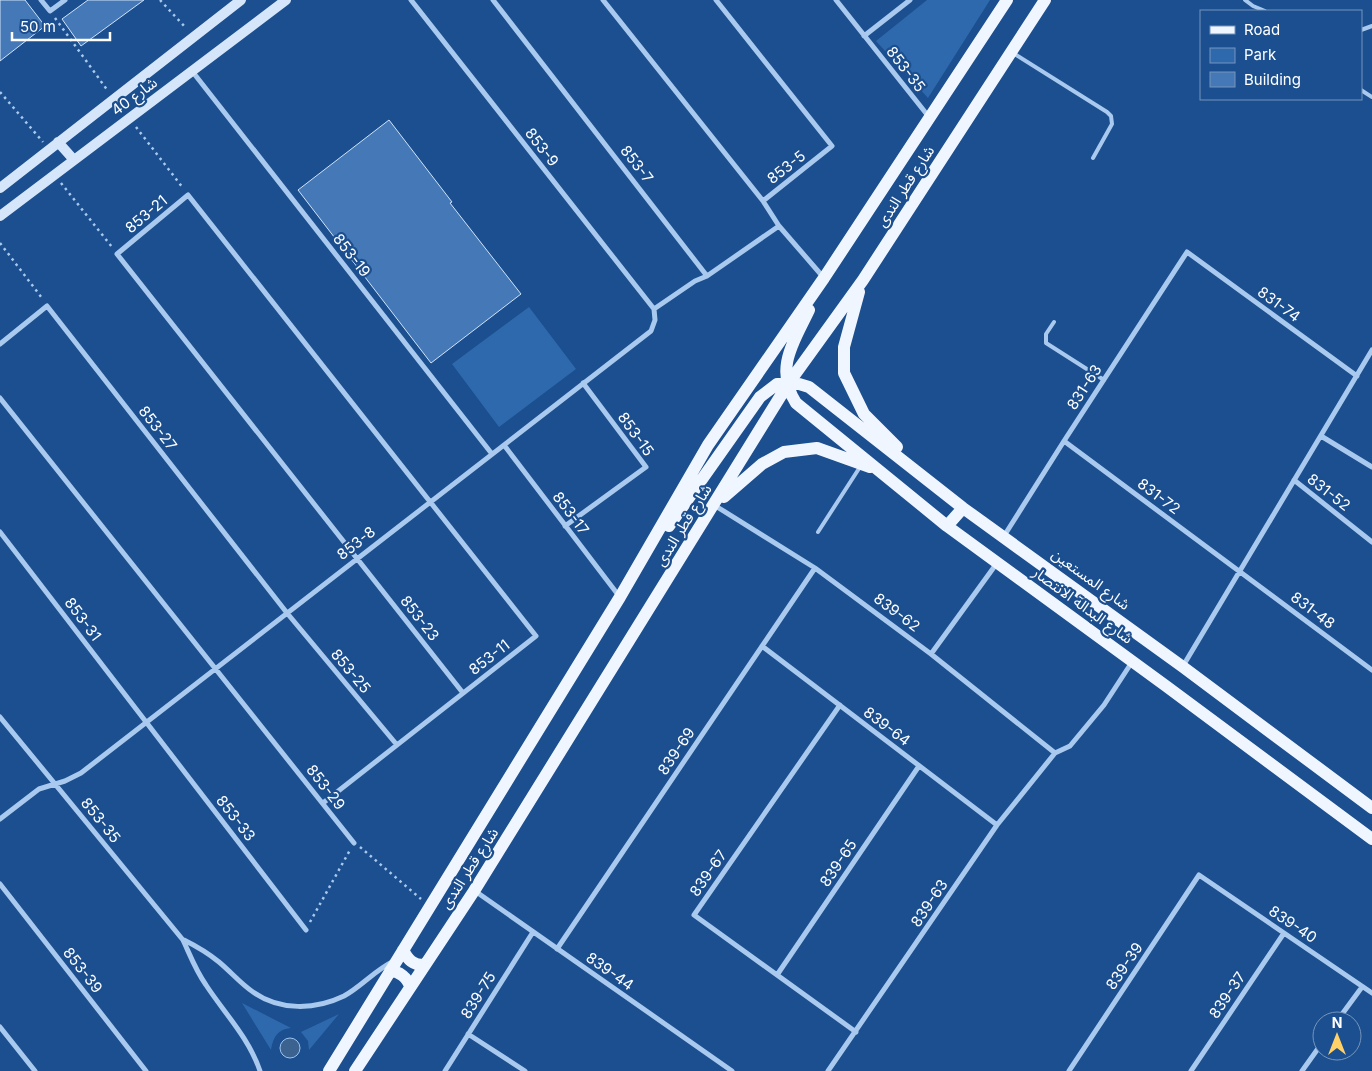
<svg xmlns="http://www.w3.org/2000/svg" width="1372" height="1071" font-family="Inter,'Noto Sans Arabic',sans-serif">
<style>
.green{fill:#2e69ad}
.water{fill:#3c6290;stroke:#9cc4f0}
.building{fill:#4478b7;stroke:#cfe3fa}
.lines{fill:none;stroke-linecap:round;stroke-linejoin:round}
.path{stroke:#a9c9ee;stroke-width:2.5;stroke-dasharray:2.5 4;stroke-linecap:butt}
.service{stroke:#a9c9ee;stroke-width:4}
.minor{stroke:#a9c9ee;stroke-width:5}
.secondary{stroke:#d6e6fa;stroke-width:10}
.primary{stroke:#f0f6ff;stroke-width:12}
.labels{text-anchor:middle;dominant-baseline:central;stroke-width:4.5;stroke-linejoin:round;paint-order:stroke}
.street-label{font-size:15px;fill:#fff;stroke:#1b4f8f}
</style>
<rect width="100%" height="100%" fill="#1b4f8f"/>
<!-- green -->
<path class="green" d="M927,0H990L928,98L876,41Z
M529,307L576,369L499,427L452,364Z
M242,1003L291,1028C278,1029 273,1037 271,1050Z
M339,1014L309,1050L308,1041L301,1032Z"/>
<!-- water -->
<path class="water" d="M280 1048a10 10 0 1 1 20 0a10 10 0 1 1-20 0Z"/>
<!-- building -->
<path class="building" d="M0,0H25L45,26L0,61Z
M88,0H144L81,46L62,19Z
M389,120L452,202L450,203L521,294L431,363L298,190Z"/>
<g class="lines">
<!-- path -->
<path class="path" d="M160,0L186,28
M55,18L108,91
M0,92L43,142
M136,127L183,188
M61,183L112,247
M0,243L42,298
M360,847L421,899
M310,922L350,850"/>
<!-- service -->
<path class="service" d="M1245,0L1253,6L1265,11
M1361,30L1372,26
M1013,53L1107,112L1111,116L1112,124L1093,158
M1361,90L1372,97
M1054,322L1046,334V343L1104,380
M818,532L860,467"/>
<!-- minor -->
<path class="minor" d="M41,0L50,11L65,0
M411,0L654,309
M493,0L707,276L779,226L763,201
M603,0L763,201L832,146L716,0
M836,0L929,117
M864,36L910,0
M192,71L492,454
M779,226L824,278
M654,309L695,281L707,276
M0,344L47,306L287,613L397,745
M0,398L354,843
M1321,436L1372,467
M1064,441L1372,670
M504,445L619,596
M1294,480L1372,542
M714,505L815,568L931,654L1055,753
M565,526L646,467L583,383
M0,532L306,930
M1004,536L1064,441L1187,252L1357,376
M762,646L997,825
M931,654L997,563
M1183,666L1372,350
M840,705L694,915L856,1032
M0,717L183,940C190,955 196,971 206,985C225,1014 249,1038 260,1071
M323,803L536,636L188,195L117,254L463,693
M0,819L39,789L65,781L81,773L651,331L655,320L654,309
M0,884L146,1071
M475,891L732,1071
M184,940C196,946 208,953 219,962C231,972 241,984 253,992C280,1011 315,1010 344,996C362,986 375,970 394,961
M557,949L815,568
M777,975L919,766
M1337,1021L1362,987
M0,1027L35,1071
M468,1034L525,1071
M445,1071L533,932
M828,1071L997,825L1055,753L1070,746L1104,705L1132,662
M1069,1071L1199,875L1372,993
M1191,1071L1284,933
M1302,1071L1322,1043"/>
<!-- secondary -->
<path class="secondary" d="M58,142L74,160
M0,188L241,0
M0,216L286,0"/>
<!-- primary -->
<path class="primary" d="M859,292L844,347V373L864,414L897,447
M809,310C794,342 774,368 796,403L947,526L1166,686L1372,839
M724,497L762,464L784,452L817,448L870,467
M669,526L760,397L777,384H799L809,387L963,508L1183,667L1372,808
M947,526L963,508
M403,950C408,960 413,965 424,965
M390,971C399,971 408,978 410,987
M329,1071L620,597L708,445L824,278L1007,0
M355,1071L474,891L788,384L863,280L1045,0"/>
</g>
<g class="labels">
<!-- street labels -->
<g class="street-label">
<text transform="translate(906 69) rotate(52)">853-35</text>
<text transform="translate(134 96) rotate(-37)">شارع 40</text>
<text transform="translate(542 147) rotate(52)">853-9</text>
<text transform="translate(637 164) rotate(52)">853-7</text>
<text transform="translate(786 167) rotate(-38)">853-5</text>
<text transform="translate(905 186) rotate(-57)">شارع قطر الندى</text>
<text transform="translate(146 214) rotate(-40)">853-21</text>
<text transform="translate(352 255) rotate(52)">853-19</text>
<text transform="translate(1279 304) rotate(36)">831-74</text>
<text transform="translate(1084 387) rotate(-57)">831-63</text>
<text transform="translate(158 428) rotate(52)">853-27</text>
<text transform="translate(636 434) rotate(54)">853-15</text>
<text transform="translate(1329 492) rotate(38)">831-52</text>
<text transform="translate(1159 496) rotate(37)">831-72</text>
<text transform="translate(571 513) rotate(53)">853-17</text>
<text transform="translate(683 525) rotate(-58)">شارع قطر الندى</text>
<text transform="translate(356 543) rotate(-38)">853-8</text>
<text transform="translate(1091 579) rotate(36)">شارع المستعين</text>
<text transform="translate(1083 605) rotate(36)">شارع البدالة الانتصار</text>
<text transform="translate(1313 610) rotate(37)">831-48</text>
<text transform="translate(897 612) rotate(37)">839-62</text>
<text transform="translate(420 618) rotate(52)">853-23</text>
<text transform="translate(83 619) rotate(53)">853-31</text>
<text transform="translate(489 657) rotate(-38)">853-11</text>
<text transform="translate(351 671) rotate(50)">853-25</text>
<text transform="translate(887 726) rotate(37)">839-64</text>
<text transform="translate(676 751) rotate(-56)">839-69</text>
<text transform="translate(326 787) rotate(52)">853-29</text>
<text transform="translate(236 818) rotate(52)">853-33</text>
<text transform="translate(101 820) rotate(51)">853-35</text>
<text transform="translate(838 863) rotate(-56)">839-65</text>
<text transform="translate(469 868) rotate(-57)">شارع قطر الندى</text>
<text transform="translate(708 873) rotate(-55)">839-67</text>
<text transform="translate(929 903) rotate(-56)">839-63</text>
<text transform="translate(1293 924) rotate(34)">839-40</text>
<text transform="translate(1124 966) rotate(-56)">839-39</text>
<text transform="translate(83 970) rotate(52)">853-39</text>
<text transform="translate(610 971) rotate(35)">839-44</text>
<text transform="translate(478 995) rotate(-58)">839-75</text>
<text transform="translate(1227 995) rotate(-56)">839-37</text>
</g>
</g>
<!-- legend -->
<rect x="1200" y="10" width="162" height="90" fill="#1b4f8f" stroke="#7695bc"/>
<rect x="1210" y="26" width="25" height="8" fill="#f0f6ff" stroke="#7695bc"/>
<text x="1244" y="35" font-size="15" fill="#ffffff">Road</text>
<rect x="1210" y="48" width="25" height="15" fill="#2e69ad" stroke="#7695bc"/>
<text x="1244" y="60" font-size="15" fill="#ffffff">Park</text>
<rect x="1210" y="72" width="25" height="15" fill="#4478b7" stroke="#7695bc"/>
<text x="1244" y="85" font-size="15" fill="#ffffff">Building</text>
<!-- north arrow -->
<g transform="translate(1337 1036)"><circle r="24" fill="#1b4f8f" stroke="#7695bc"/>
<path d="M0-4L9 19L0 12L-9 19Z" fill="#ffd166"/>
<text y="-8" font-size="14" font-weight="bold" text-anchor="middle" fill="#ffffff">N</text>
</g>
<!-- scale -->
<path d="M12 32v8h98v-8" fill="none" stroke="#ffffff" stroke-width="2.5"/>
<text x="20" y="32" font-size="15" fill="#ffffff" stroke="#1b4f8f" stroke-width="4" paint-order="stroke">50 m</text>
</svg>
